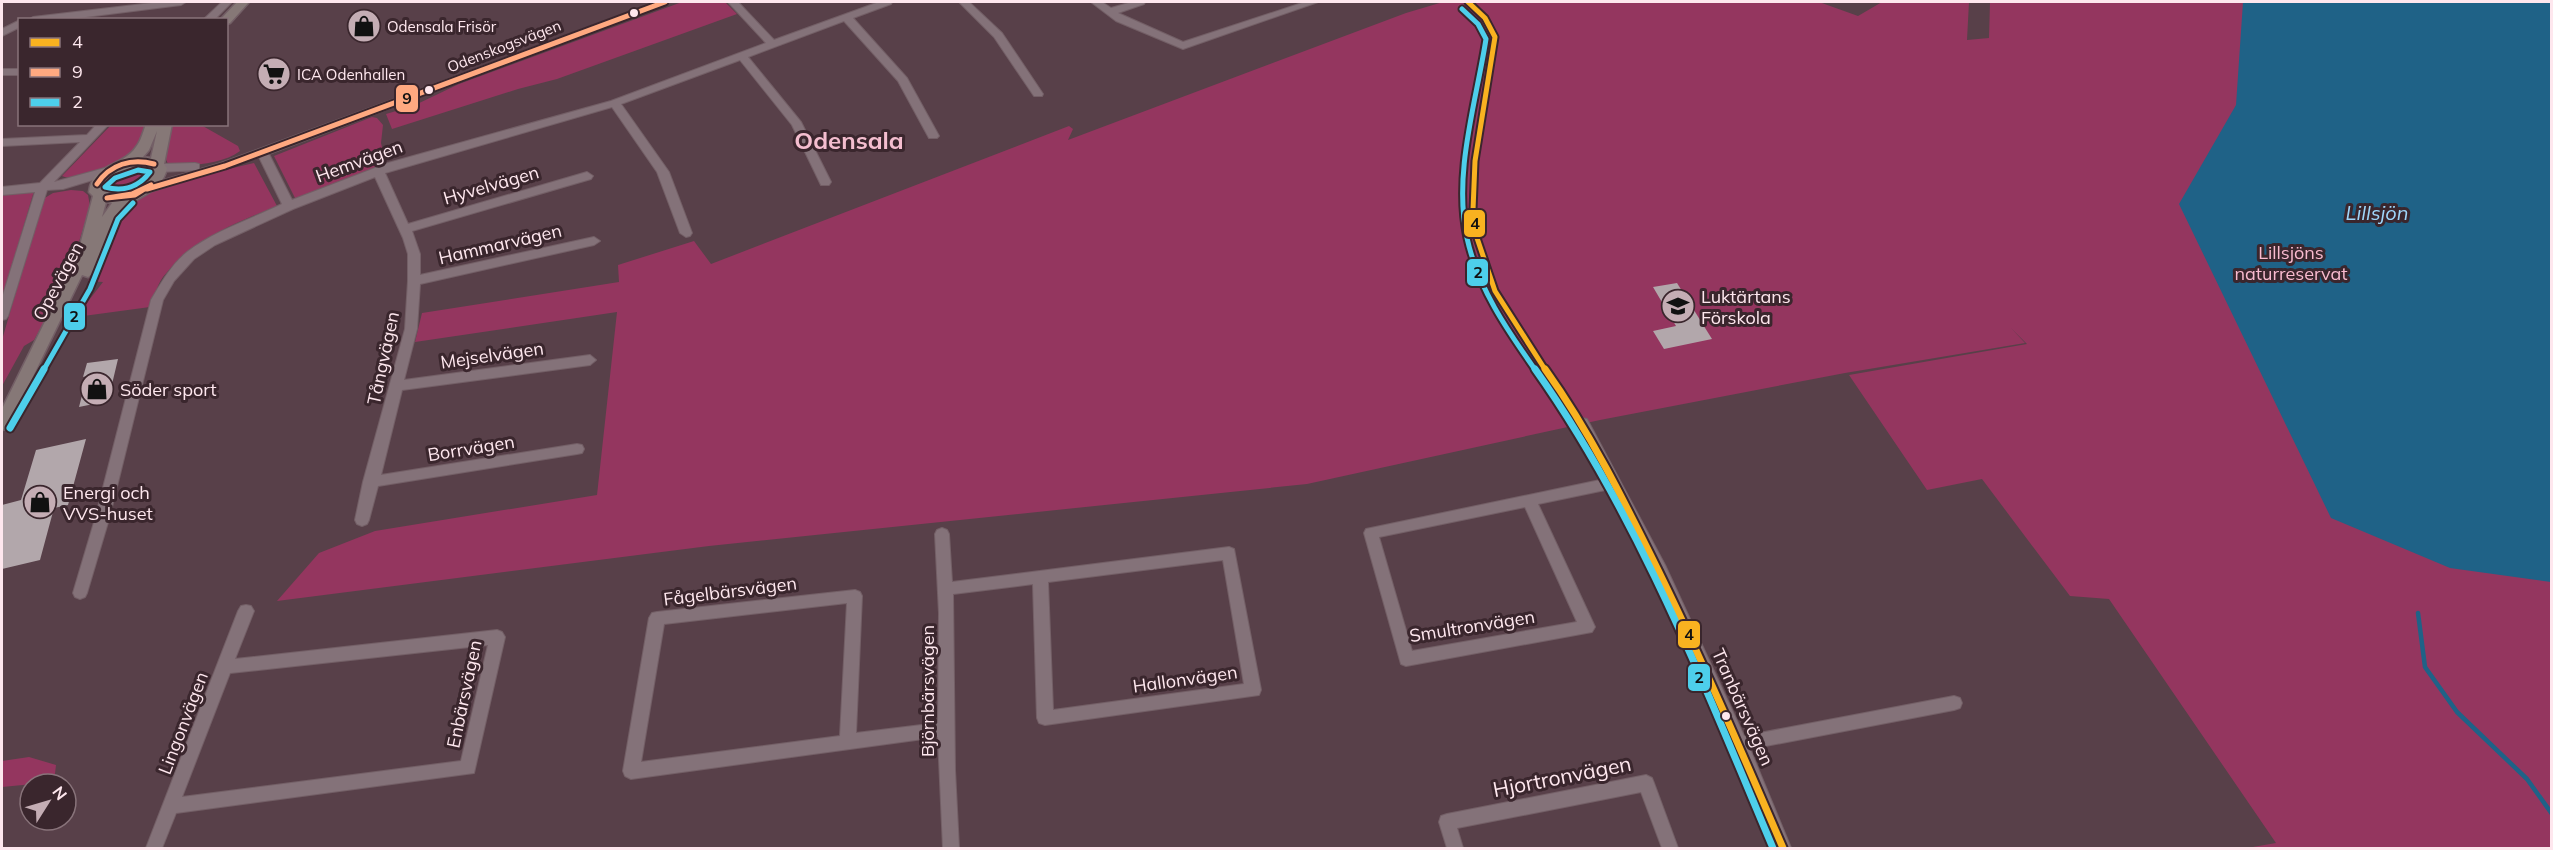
<svg xmlns="http://www.w3.org/2000/svg" width="2553" height="850" font-family="Mulish,sans-serif">
<style>
.green{fill:#94365f}
.water{fill:#1f6287}
.lines{fill:none;stroke-linecap:round;stroke-linejoin:round}
.stream{stroke:#1f6287;stroke-width:4.5}
.building{fill:#b2a7ab}
.minor-casing{stroke:#735f66;stroke-width:2}
.major-casing{stroke:#735f66;stroke-width:3}
.minor{fill:#847279;fill-rule:evenodd}
.major{fill:#867877;fill-rule:evenodd}
.bus-1-far1-casing{stroke:#3a262d;stroke-width:9}
.bus-1-casing{stroke:#3a262d;stroke-width:11}
.bus-2-casing{stroke:#3a262d;stroke-width:9}
.bus-3-far1-casing{stroke:#3a262d;stroke-width:9}
.bus-3-casing{stroke:#3a262d;stroke-width:11}
.bus-1-far1{stroke:#f9b220;stroke-width:5}
.bus-1{stroke:#f9b220;stroke-width:7}
.bus-2{stroke:#ffa980;stroke-width:5}
.bus-3-far1{stroke:#4dcfeb;stroke-width:5}
.bus-3{stroke:#4dcfeb;stroke-width:7}
.bus-dot{fill:#fee7ee;stroke:#3a262d;stroke-width:2}
.labels{text-anchor:middle;dominant-baseline:central;stroke-width:6;stroke-linejoin:round;paint-order:stroke}
.far-poi-label{font-size:15px;fill:#fee7ee;stroke:#3a262d;text-anchor:start}
.far-street-label{font-size:15px;fill:#fee7ee;stroke:#3a262d}
.street-label{font-size:18px;fill:#fee7ee;stroke:#3a262d}
.park-label{font-size:18px;fill:#f9bbcf;stroke:#3a262d}
.poi-label{font-size:18px;fill:#fee7ee;stroke:#3a262d;text-anchor:start}
.water-label{font-size:20px;font-style:italic;fill:#9fd6fa;stroke:#3a262d}
.near-street-label{font-size:21px;fill:#fee7ee;stroke:#3a262d}
.district-label{font-size:24px;font-weight:bold;fill:#f4becf;stroke:#3a262d}
.line-badge{stroke:#3a262d;stroke-width:2}
.pale-badge-label{font-size:16px;text-anchor:middle;font-weight:bold;fill:#111}
</style>
<rect width="100%" height="100%" fill="#584049"/>
<!-- green -->
<path class="green" d="M682,2H725L737,14L557,79L518,89L392,129L386,114L413,106L459,84Z
M1443,2H1819L1858,16L1882,2H1969L1967,40L1989,38L1990,2H2551V848H2247L2276,843L2109,599L2070,596L1982,479L1927,490L1849,375L2027,344L2011,328L2025,343L1845,373L1600,420L1307,484L709,546L277,601L319,553L375,531L597,495L617,312L415,342L422,313L619,282L618,265L694,241L711,264L1069,126L1073,129L1068,140L1406,13Z
M372,117L377,118L383,125L381,143L386,164L296,200L274,156Z
M111,125H146C142,132 141,144 136,151C127,161 74,183 62,176Z
M171,125H201L238,146L240,151C223,164 189,167 168,164L165,157Z
M254,163L277,206C235,223 192,240 163,277C157,285 154,298 150,307L76,317L103,282L88,281C96,266 115,214 124,206C147,185 222,171 254,163Z
M131,167L149,169L150,176C141,189 122,196 107,189V182L116,173Z
M71,190L83,191L88,195L90,206L67,281L34,340L24,346L2,386V340L43,199L53,193Z
M34,191L2,299V194Z
M29,757L56,765L54,782L2,787V761Z"/>
<!-- water -->
<path class="water" d="M2243,2H2551V582L2450,568L2331,518L2179,204L2236,105Z"/>
<g class="lines">
<!-- stream -->
<path class="stream" d="M2418,613L2425,667L2457,712L2527,779L2552,814"/>
</g>
<!-- building -->
<path class="building" d="M1677,283L1712,339L1664,349L1653,331L1676,326L1653,287Z
M118,359L108,401L79,407L87,376L83,377L87,363Z
M86,439L68,505L54,508L40,560L2,569V505L21,500L36,450Z"/>
<g class="lines">
<!-- minor casing -->
<g class="minor-casing">
<path id="minor" d="M160,2H186L181,5L62,20H28L33,17Z
M222,2H232L214,20H203Z
M657,2H670L269,154L292,200L388,163L611,101L766,43L728,2H738L774,40L879,2H892L891,4L853,18L907,78L939,136L937,138H929L898,81L844,21L748,57L801,122L831,182L829,185H821L792,125L740,60L621,104L669,172L692,233L690,236L686,237L680,233L657,172L612,107L385,173L408,224L587,172L593,176L591,179L412,231L420,254V275L594,237L600,241L594,245L420,284L417,329L404,380L590,355L596,360L590,365L402,390L381,475L577,444L582,445L584,449L582,453L577,454L378,486L369,520L367,524L362,526L357,524L355,520L363,482L405,329L408,281V254L403,238L375,177L293,209L215,245L194,259L174,281L163,300L109,519L87,593L85,597L80,599L75,597L73,593L95,519L151,300C161,283 171,265 187,252C214,231 251,219 282,204L259,157L147,193L143,192L141,189L143,186L221,163Z
M959,2H969L1002,33L1043,94L1042,96H1034L994,37Z
M1091,2H1102L1111,8L1132,2H1145L1144,4L1118,13L1183,42L1305,2H1318L1183,49L1116,21Z
M20,20V27L2,36V29Z
M2,69H20V75H2Z
M97,124H109L54,182L112,166L118,170L116,173L63,189L47,190L8,316L6,319L2,320V298L35,192L2,195V187L40,183L80,142L2,146V139L87,135Z
M195,163L199,164V170L160,172L154,168L160,164Z
M1582,418L1587,419L1665,565L1744,736L1954,696L1960,698L1962,703L1960,708L1954,710L1750,749L1791,848H1775C1724,726 1672,606 1610,489L1538,504L1595,627L1592,632L1406,666L1401,664L1364,533L1366,529L1605,479L1575,423L1577,419ZM1525,507L1577,622L1412,651L1379,537Z
M942,528L947,530L949,534L952,582L1229,547L1234,549L1261,690L1259,695L1045,725L1039,723L1037,718L1033,584L953,594L955,770L959,848H943L938,737L631,779L625,776L623,771L649,618L652,613L657,612L855,590L860,592L862,596L856,733L938,723L939,613L935,534L937,530ZM1223,560L1244,684L1053,710L1048,582ZM847,603L840,736L641,762L664,624Z
M246,605L251,606L254,611L235,659L497,630L502,632L505,637L474,773L176,813L162,848H146L238,611L241,606ZM488,645L461,761L182,797L230,673Z
M1646,775L1652,778L1654,783L1678,848H1662L1641,792L1457,828L1463,848H1447L1439,822L1441,816L1447,814Z"/>
</g>
<!-- major casing -->
<g class="major-casing">
<path id="major" d="M237,2H249L230,23L226,24V20H220Z
M146,124H172L164,164L167,168C161,196 133,195 118,215C107,229 102,255 95,272L88,277L82,275L10,424L8,428L2,430V409L62,287L79,249L93,196L89,192C92,163 123,167 136,147C141,141 143,132 146,124ZM157,131L151,158L143,157L149,150ZM138,165L153,169C149,188 120,201 103,190L109,177ZM106,202L112,203L102,217Z"/>
</g>
<!-- minor -->
<use href="#minor" class="minor"/>
<!-- major -->
<use href="#major" class="major"/>
<!-- bus-1-far1 casing -->
<g class="bus-1-far1-casing">
<path id="bus-1-far1" d="M1468,2L1485,18L1495,37L1475,161L1473,210L1476,235L1495,291L1546,371"/>
</g>
<!-- bus-1 casing -->
<g class="bus-1-casing">
<path id="bus-1" d="M1545,369C1590,432 1624,501 1658,570C1703,662 1743,755 1783,848"/>
</g>
<!-- bus-2 casing -->
<g class="bus-2-casing">
<path id="bus-2" d="M97,184C110,164 132,158 154,164
M147,189L225,166L665,2
M107,198L132,194L151,185
M107,198L135,195L151,185"/>
</g>
<!-- bus-3-far1 casing -->
<g class="bus-3-far1-casing">
<path id="bus-3-far1" d="M1462,9L1478,24L1486,39C1476,103 1453,173 1467,238C1478,288 1507,330 1536,371
M138,170L150,172C139,187 123,192 105,187L115,178Z
M43,371L90,289L118,219L133,203"/>
</g>
<!-- bus-3 casing -->
<g class="bus-3-casing">
<path id="bus-3" d="M1535,369C1636,511 1705,687 1773,848
M10,428L44,369"/>
</g>
<!-- bus-1-far1 -->
<use href="#bus-1-far1" class="bus-1-far1"/>
<!-- bus-1 -->
<use href="#bus-1" class="bus-1"/>
<!-- bus-2 -->
<use href="#bus-2" class="bus-2"/>
<!-- bus-3-far1 -->
<use href="#bus-3-far1" class="bus-3-far1"/>
<!-- bus-3 -->
<use href="#bus-3" class="bus-3"/>
</g>
<!-- icons -->
<defs>
<g id="shop-disc" transform="scale(1.725)"><circle r="9.5" fill="#c4adb4" stroke="#3a262d"/><path d="M-5-2.5h2.3a2.7 3.5 0 0 1 5.4 0H5L5.5 6h-11ZM-1.5-2.5h3a1.5 2.3 0 0 0-3 0Z" fill="#111"/></g>
<g id="supermarket-disc" transform="scale(1.725)"><circle r="9.5" fill="#c4adb4" stroke="#3a262d"/><path d="M-6-5.5h2.5l.6 2H6L4.5 2H-2.5L-4.4-4H-6ZM-1.5 3.2a1.3 1.3 0 1 0 .1 0ZM3 3.2a1.3 1.3 0 1 0 .1 0Z" fill="#111"/></g>
<g id="school-disc" transform="scale(1.725)"><circle r="9.5" fill="#c4adb4" stroke="#3a262d"/><path d="M0-5L7-2L0 1L-7-2ZM-4 1L0 2.5L4 1V4Q0 6-4 4Z" fill="#111"/></g>
</defs>
<g fill-rule="evenodd">
<use href="#shop-disc" x="364" y="26"/>
<use href="#supermarket-disc" x="274" y="74"/>
<use href="#school-disc" x="1678" y="306"/>
<use href="#shop-disc" x="97" y="389"/>
<use href="#shop-disc" x="40" y="502"/>
</g>
<!-- markers -->
<g class="bus-dot">
<circle cx="634" cy="13" r="5"/>
<circle cx="429" cy="90" r="5"/>
<circle cx="1726" cy="716" r="5"/>
</g>
<g class="labels">
<!-- far-poi labels -->
<g class="far-poi-label">
<text x="387" y="26">Odensala Frisör</text>
<text x="297" y="74">ICA Odenhallen</text>
</g>
<!-- far-street labels -->
<g class="far-street-label">
<text transform="translate(504 46) rotate(-21)">Odenskogsvägen</text>
</g>
<!-- street labels -->
<g class="street-label">
<text transform="translate(359 161) rotate(-20)">Hemvägen</text>
<text transform="translate(491 185) rotate(-16)">Hyvelvägen</text>
<text transform="translate(500 244) rotate(-13)">Hammarvägen</text>
<text transform="translate(58 281) rotate(-62)">Opevägen</text>
<text transform="translate(492 355) rotate(-8)">Mejselvägen</text>
<text transform="translate(383 358) rotate(-78)">Tångvägen</text>
<text transform="translate(471 448) rotate(-9)">Borrvägen</text>
<text transform="translate(730 591) rotate(-7)">Fågelbärsvägen</text>
<text transform="translate(1472 626) rotate(-9)">Smultronvägen</text>
<text transform="translate(1185 679) rotate(-8)">Hallonvägen</text>
<text transform="translate(927 691) rotate(-90)">Björnbärsvägen</text>
<text transform="translate(464 694) rotate(-78)">Enbärsvägen</text>
<text transform="translate(1743 707) rotate(66)">Tranbärsvägen</text>
<text transform="translate(183 723) rotate(-69)">Lingonvägen</text>
</g>
<!-- park labels -->
<g class="park-label">
<text x="2291" y="252">Lillsjöns<tspan x="2291" dy="21">naturreservat</tspan></text>
</g>
<!-- poi labels -->
<g class="poi-label">
<text x="1701" y="296">Luktärtans<tspan x="1701" dy="21">Förskola</tspan></text>
<text x="120" y="389">Söder sport</text>
<text x="63" y="492">Energi och<tspan x="63" dy="21">VVS-huset</tspan></text>
</g>
<!-- water labels -->
<g class="water-label">
<text x="2377" y="212">Lillsjön</text>
</g>
<!-- near-street labels -->
<g class="near-street-label">
<text transform="translate(1562 776) rotate(-11)">Hjortronvägen</text>
</g>
<!-- district labels -->
<g class="district-label">
<text x="849" y="140">Odensala</text>
</g>
</g>
<g class="line-badge">
<rect x="395" y="84" width="24" height="29" rx="6" fill="#ffa980"/>
<rect x="1463" y="209" width="23" height="29" rx="6" fill="#f9b220"/>
<rect x="1466" y="258" width="23" height="29" rx="6" fill="#4dcfeb"/>
<rect x="63" y="302" width="23" height="29" rx="6" fill="#4dcfeb"/>
<rect x="1677" y="620" width="24" height="29" rx="6" fill="#f9b220"/>
<rect x="1687" y="663" width="24" height="29" rx="6" fill="#4dcfeb"/>
</g>
<g class="pale-badge-label">
<text x="407" y="104">9</text>
<text x="1475" y="229">4</text>
<text x="1478" y="278">2</text>
<text x="74" y="322">2</text>
<text x="1689" y="640">4</text>
<text x="1699" y="683">2</text>
</g>
<!-- border -->
<rect width="2553" height="850" fill="none" stroke="#fee7ee" stroke-width="6"/>
<!-- legend -->
<rect x="18" y="18" width="210" height="108" fill="#3a262d" stroke="#88737a" stroke-width="1.5"/>
<rect x="30" y="38" width="30" height="9" fill="#f9b220" stroke="#88737a" stroke-width="1.5"/>
<text x="72" y="48" font-size="18" fill="#fee7ee">4</text>
<rect x="30" y="68" width="30" height="9" fill="#ffa980" stroke="#88737a" stroke-width="1.5"/>
<text x="72" y="78" font-size="18" fill="#fee7ee">9</text>
<rect x="30" y="98" width="30" height="9" fill="#4dcfeb" stroke="#88737a" stroke-width="1.5"/>
<text x="72" y="108" font-size="18" fill="#fee7ee">2</text>
<!-- north arrow -->
<g transform="translate(48 802) rotate(53)"><circle r="28" fill="#3a262d" stroke="#88737a" stroke-width="1.5"/>
<path d="M0-4.5L10 22L0 15L-10 22Z" fill="#c4adb4"/>
<text y="-9" font-size="16" font-weight="bold" text-anchor="middle" fill="#fee7ee">N</text>
</g>
</svg>
